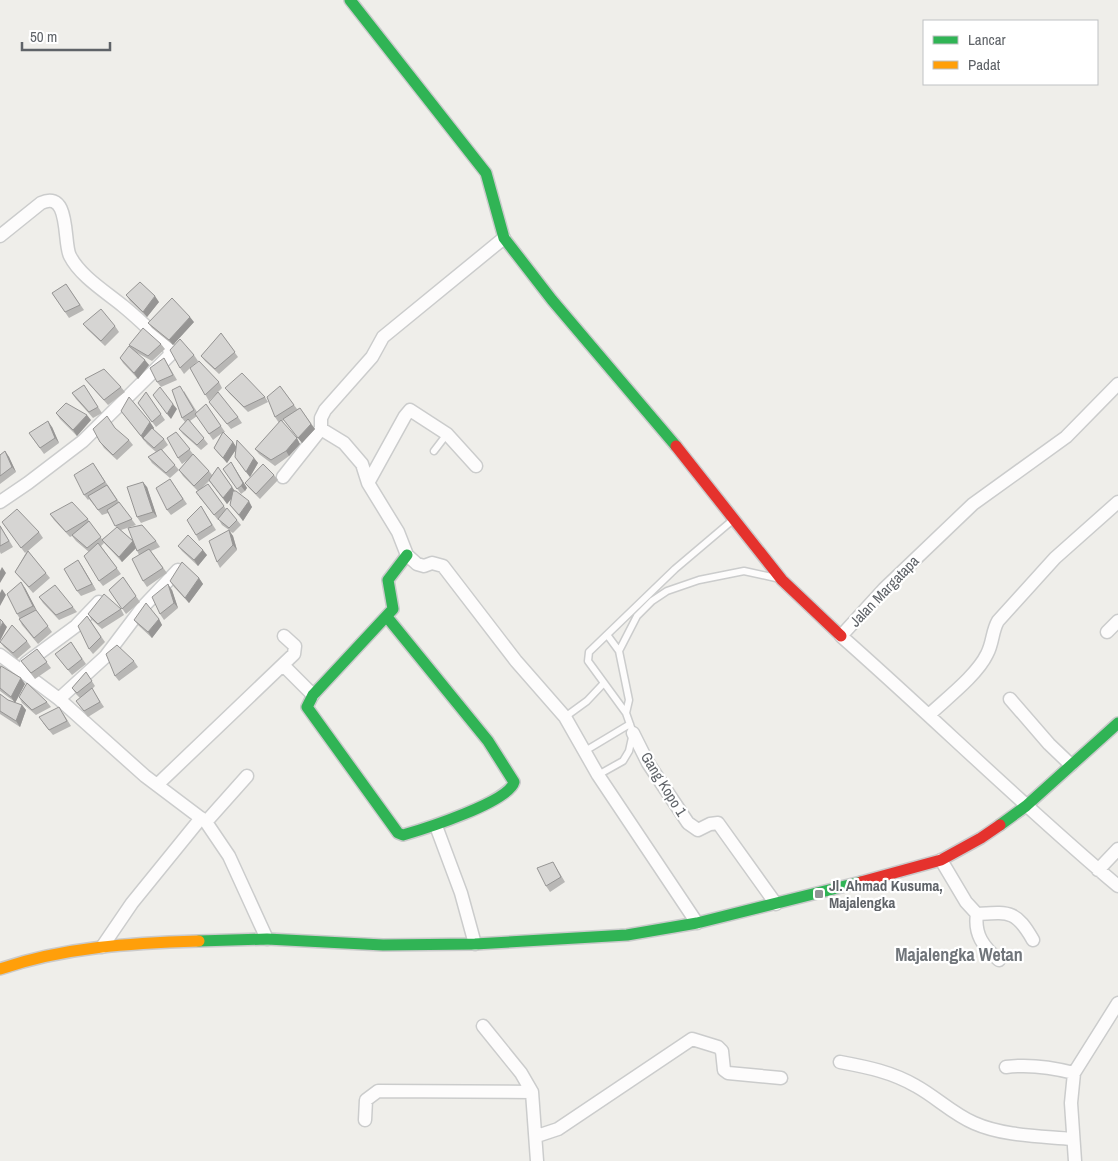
<svg xmlns="http://www.w3.org/2000/svg" width="1118" height="1161" font-family="'Archivo Narrow',sans-serif">
<style>
.lines{fill:none;stroke-linecap:round;stroke-linejoin:round}
.lane-casing{stroke:#cbcccc;stroke-width:9}
.street-casing{stroke:#cbcccc;stroke-width:15}
.fast-casing{stroke:#cacacb;stroke-width:14}
.slow-casing{stroke:#cacacb;stroke-width:14}
.jam-casing{stroke:#cacacb;stroke-width:14}
.lane{stroke:#fdfcfc;stroke-width:6}
.street{stroke:#fdfcfc;stroke-width:12}
.fast{stroke:#30b455;stroke-width:11}
.slow{stroke:#ff9f0a;stroke-width:11}
.jam{stroke:#e5322d;stroke-width:11}
.wall{fill:#b8b7b5}
.shaded-wall{fill:#969594}
.building{fill:#d6d5d3;stroke:#969594}
.poi-dot{fill:#919496;stroke:#fff;stroke-width:2}
.labels{text-anchor:middle;dominant-baseline:central;stroke-width:4.5;stroke-linejoin:round;paint-order:stroke}
.street-label{font-size:15px;fill:#5f6368;stroke:#fff}
.poi-label{font-size:15px;font-weight:bold;fill:#5f6368;stroke:#fff;text-anchor:start}
.quarter-label{font-size:18px;font-weight:bold;fill:#70757a;stroke:#fff}
</style>
<rect width="100%" height="100%" fill="#efeeea"/>
<g class="lines">
<!-- lane casing -->
<g class="lane-casing">
<path id="lane" d="M434,451L447,434
M608,636L619,651
M626,713L588,661L589,652L675,569L734,519
M565,717L587,701L603,684
M585,751L630,724
M598,775L623,761L629,751L633,733L626,713L629,700L619,651L637,616L652,601L667,591L699,580L744,571L776,578"/>
</g>
<!-- street casing -->
<g class="street-casing">
<path id="street" d="M0,236L41,203C71,189 63,244 70,256C80,276 106,292 123,306C139,319 154,334 169,348L170,355L83,441L28,483L0,502
M1118,384L1066,437L973,504L884,589L841,636C934,718 1023,806 1118,886
M321,429L344,443L362,464L368,483L398,532L407,555L417,564L424,566L432,563L443,566L516,661L565,717L598,775L697,923
M283,477L321,429V418L325,410L372,357L383,337L504,238
M368,483L405,416L410,410L447,434L476,466
M1107,632L1118,621
M0,655L59,699L145,776L206,822L229,856L267,939
M26,663L76,626L99,602
M283,665L313,695
M59,699L105,657L142,608L178,570
M1010,699L1049,744L1071,765
M930,714C947,698 977,675 987,654C993,643 992,631 998,621L1055,558L1118,502
M633,733L648,763L688,823L698,830L710,824L718,823L776,904
M157,785L294,654L295,646L284,636
M206,822L247,776
M436,826L461,893L475,944
M941,860L966,902L977,914C1009,912 1016,910 1033,940
M1098,870L1118,849
M977,914C974,934 983,947 999,960
M102,947L132,903L201,818
M483,1026L521,1073L532,1092
M840,1062C867,1067 892,1072 916,1086C936,1097 953,1114 974,1123C1003,1136 1040,1136 1072,1139
M1006,1067C1029,1064 1051,1067 1074,1073
M365,1120L366,1100L378,1091L532,1092L537,1161
M537,1136L558,1129L692,1039L718,1047L722,1051L724,1070L728,1073L781,1078
M1075,1161L1071,1103L1074,1073L1118,1003"/>
</g>
<!-- fast casing -->
<g class="fast-casing">
<path id="fast" d="M350,0L486,173L504,238L552,300L676,446
M387,617L488,741L514,782C509,802 424,829 403,835L398,833L307,707L313,695L393,609L388,580L407,555
M1000,825L1026,806L1118,723
M199,941L267,939L383,945L475,944L627,935L697,923L861,882"/>
</g>
<!-- slow casing -->
<g class="slow-casing">
<path id="slow" d="M0,969C64,947 132,943 199,941"/>
</g>
<!-- jam casing -->
<g class="jam-casing">
<path id="jam" d="M676,446L782,580L841,636
M861,882L941,860L981,838L1000,825"/>
</g>
<!-- lane -->
<use href="#lane" class="lane"/>
<!-- street -->
<use href="#street" class="street"/>
<!-- fast -->
<use href="#fast" class="fast"/>
<!-- slow -->
<use href="#slow" class="slow"/>
<!-- jam -->
<use href="#jam" class="jam"/>
</g>
<!-- wall -->
<path class="wall" d="M66,284L84,310L69,318L52,293Z
M126,295L159,302L147,317L130,301Z
M194,322L173,345L152,328L148,323Z
M83,324L115,326L119,332L105,346L87,329Z
M221,333L238,357L219,374L205,361L201,356Z
M161,344L165,349L152,361L134,351L149,365L138,379L123,363L120,358L132,349L129,345Z
M194,355L198,361L190,368L219,382L222,388L209,401L190,368L184,374L180,368Z
M164,358L177,380L161,387L157,382Z
M85,379L121,387L125,392L108,405L89,384Z
M84,385L102,413L93,418L76,399L72,393Z
M280,386L297,409L300,408L315,429L302,443L284,420L282,421L300,444L289,456L275,466L259,454L255,449L279,423L275,417Z
M225,388L265,397L268,402L248,412L229,393Z
M184,391L197,412L206,404L225,432L223,433L233,442L236,447L254,458L258,463L250,477L235,457L236,449L227,463L218,453L214,448L222,433L213,440L197,416L190,421L208,444L201,450L183,434L179,429L185,422L182,418Z
M146,392L165,420L156,427L138,403Z
M209,402L238,417L242,423L231,429Z
M121,411L150,422L154,428L153,429L164,439L168,445L162,450L179,470L170,478L152,463L148,457L156,452L147,444Z
M56,413L91,420L77,436L60,419Z
M52,427L59,443L44,454L29,433Z
M176,432L193,454L209,471L212,475L218,467L235,491L252,507L243,521L234,510L230,505L231,499L227,504L209,481L201,489L208,484L226,509L237,520L241,525L233,533L229,531L233,536L237,550L220,568L217,562L229,530L222,525L219,520H218L200,498L196,492L198,491L183,476L179,470L189,459L182,464L178,458Z
M129,440L133,445L117,460L104,448L100,442Z
M5,451L9,457L16,472L0,484V455Z
M231,462L247,488L245,491L241,494L223,469Z
M93,463L119,502L136,525L121,530L133,541H156L160,547L151,551L167,573L147,587L143,581L139,555L136,548L122,562L104,543L101,546L121,574L103,586L99,581L89,552L76,541L72,536L70,537L54,520L50,514L88,519L91,525L102,539L117,528L108,513L102,515L89,499L88,500L84,495Z
M274,475L278,480L260,499L249,488L245,483Z
M170,479L187,504L171,515L167,510Z
M147,487L157,517L141,523L137,517Z
M201,506L216,530L199,541L196,535Z
M2,522L39,532L43,538L28,551L50,578L33,593L15,572L27,551L25,553Z
M0,525L13,547L1,554L0,552Z
M178,546L207,555L198,566L182,551Z
M78,560L96,590L81,596L77,591Z
M123,577L140,602L126,614L109,590Z
M199,578L203,584L189,603L174,587L170,581Z
M25,588L37,611L52,632L38,644L22,625L19,619H20L17,614Z
M172,590L178,608L164,620L160,614Z
M39,597L73,607L77,612L59,620L43,603Z
M121,609L124,615L102,629L91,619L88,614Z
M87,616L105,642L93,654L89,649Z
M159,619L162,625L152,638L138,625L134,620Z
M27,641L31,647L17,659L4,647L0,642Z
M71,642L86,664L72,675L55,654Z
M37,649L51,668L35,679L21,661Z
M134,661L138,667L119,681L115,676Z
M0,665L25,684L15,703L22,705L26,710L20,727L0,714V694L8,700L15,702L0,691Z
M86,672L95,686L92,689L104,707L88,717L76,701L80,698L76,694L72,688Z
M19,697L47,702L51,707L36,715L22,703Z
M63,713L71,726L53,735L43,723Z
M553,862L565,882L550,892L546,886Z"/>
<!-- shaded-wall -->
<path class="shaded-wall" d="M155,296L159,302L147,317L143,312Z
M190,317L194,322L173,345L169,340Z
M145,360L149,365L138,379L134,373Z
M173,404L177,409L171,419L167,414Z
M87,415L91,420L77,436L73,430Z
M48,421L52,427L59,443L55,438Z
M150,422L154,428L146,441L143,438L145,442L141,436Z
M311,424L315,429L302,443L298,438Z
M297,438L300,444L289,456L286,451Z
M233,442L237,448L227,463L223,458Z
M5,451L9,457L16,472L12,467Z
M254,458L258,463L250,477L246,472Z
M231,462L247,488L245,491L241,486Z
M143,482L147,487L157,517L153,512Z
M232,487L236,493L227,504L223,498Z
M249,501L252,507L243,521L239,515Z
M229,530L233,536L237,550L233,545Z
M133,541L137,547L122,562L119,557Z
M203,550L207,555L198,566L194,560Z
M78,560L82,566L96,590L92,584Z
M2,567L6,573L0,583V571Z
M199,578L203,584L189,603L185,598Z
M21,582L25,588L37,611L33,606Z
M168,584L172,590L178,608L174,603Z
M2,589L6,595L0,606V593Z
M159,619L162,625L152,638L148,632Z
M3,622L7,627L0,641V628Z
M21,678L25,684L15,703L11,697Z
M22,705L26,710L20,727L16,721Z"/>
<!-- building -->
<path class="building" d="M140,282L155,296L143,312L126,295Z
M66,284L80,305L65,312L52,293Z
M172,298L190,317L169,340L148,323Z
M101,309L115,326L101,341L83,324Z
M143,328L161,344L148,356L129,345Z
M221,333L235,352L215,369L201,356Z
M180,339L194,355L180,368L170,350Z
M129,346L145,360L134,373L120,358Z
M164,358L173,375L157,382L150,368Z
M199,361L219,382L205,395L190,368Z
M104,369L121,387L104,400L85,379Z
M242,373L265,397L244,407L225,388Z
M84,385L98,407L89,412L72,393Z
M180,386L194,410L182,418L172,390Z
M280,386L294,405L275,417L267,397Z
M160,387L173,404L167,414L153,395Z
M146,392L161,414L152,422L138,403Z
M218,392L238,417L227,424L209,402Z
M129,397L150,422L141,436L121,411Z
M66,403L87,415L73,430L56,413Z
M206,404L221,426L209,434L195,414Z
M300,408L311,424L298,438L283,419Z
M107,416L115,428L129,440L113,455L100,442L93,429Z
M188,419L204,438L197,445L179,429Z
M281,420L297,438L286,451L271,460L255,449Z
M48,421L55,438L40,448L29,433Z
M152,428L164,439L154,448L143,438Z
M176,432L190,449L178,458L167,438Z
M223,432L233,442L223,458L214,448Z
M237,440L254,458L246,472L235,457Z
M161,449L175,465L166,473L148,457Z
M5,451L12,467L0,476V455Z
M193,454L209,471L194,486L179,470Z
M231,462L243,483L241,486L237,489L223,469Z
M93,463L105,482L84,495L74,475Z
M263,464L274,475L256,494L245,483Z
M218,467L232,487L223,498L209,480Z
M170,479L183,499L167,510L156,488Z
M143,482L153,512L137,517L127,487Z
M208,484L224,506L214,515L196,492Z
M107,485L117,500L98,510L88,496Z
M233,491H236L249,501L239,515L230,505Z
M72,502L88,519L66,532L50,514Z
M119,502L132,519L115,526L107,510Z
M201,506L212,525L196,535L187,520Z
M227,508L237,520L229,528L218,519Z
M17,509L39,532L21,548L2,522Z
M89,521L101,537L87,548L72,535Z
M142,525L156,541L137,551L128,528Z
M0,526L9,541L0,546Z
M117,527L133,541L119,557L102,540Z
M229,530L233,545L217,562L209,541Z
M188,535L203,550L194,560L178,546Z
M98,543L117,568L99,581L84,556Z
M149,549L163,568L143,581L132,559Z
M28,551L46,573L29,587L15,572Z
M78,560L92,584L77,591L64,569Z
M182,562L199,578L185,598L170,581Z
M123,577L136,596L122,609L109,590Z
M21,582L33,606L17,614L7,594Z
M168,584L174,603L160,614L152,597Z
M55,585L73,607L56,615L39,597Z
M104,594L121,609L98,624L88,614Z
M146,603L159,619L148,632L134,620Z
M36,610L48,626L34,638L19,619Z
M87,616L101,637L89,649L78,626Z
M0,619L3,622L0,628Z
M12,625L27,641L13,653L0,642Z
M71,642L82,659L68,670L55,654Z
M117,645L134,661L115,676L106,654Z
M37,649L47,662L31,673L21,661Z
M1,666L21,678L11,697L0,688V669Z
M86,672L92,681L77,693L72,688Z
M27,683L47,702L32,710L19,697Z
M92,688L100,702L84,711L76,701Z
M0,694L8,700L22,705L16,721L0,711Z
M59,707L67,721L49,730L39,717Z
M553,862L561,877L546,886L537,868Z"/>
<!-- markers -->
<rect class="poi-dot" x="814" y="889" width="10" height="10" rx="2.5"/>
<g class="labels">
<!-- street labels -->
<g class="street-label">
<text transform="translate(884 591) rotate(-46)">Jalan Margatapa</text>
<text transform="translate(664 784) rotate(58)">Gang Kopo 1</text>
</g>
<!-- poi labels -->
<g class="poi-label">
<text x="829" y="885">Jl. Ahmad Kusuma,<tspan x="829" dy="17">Majalengka</tspan></text>
</g>
<!-- quarter labels -->
<g class="quarter-label">
<text x="959" y="954">Majalengka Wetan</text>
</g>
</g>
<!-- legend -->
<rect x="923" y="20" width="175" height="65" fill="#ffffff" stroke="#bfc1c3"/>
<rect x="933" y="36" width="25" height="8" fill="#30b455" stroke="#bfc1c3"/>
<text x="968" y="45" font-size="15" fill="#5f6368">Lancar</text>
<rect x="933" y="61" width="25" height="8" fill="#ff9f0a" stroke="#bfc1c3"/>
<text x="968" y="70" font-size="15" fill="#5f6368">Padat</text>
<!-- scale -->
<path d="M22 42v8h88v-8" fill="none" stroke="#5f6368" stroke-width="2.5"/>
<text x="30" y="42" font-size="15" fill="#5f6368" stroke="#ffffff" stroke-width="4" paint-order="stroke">50 m</text>
</svg>
